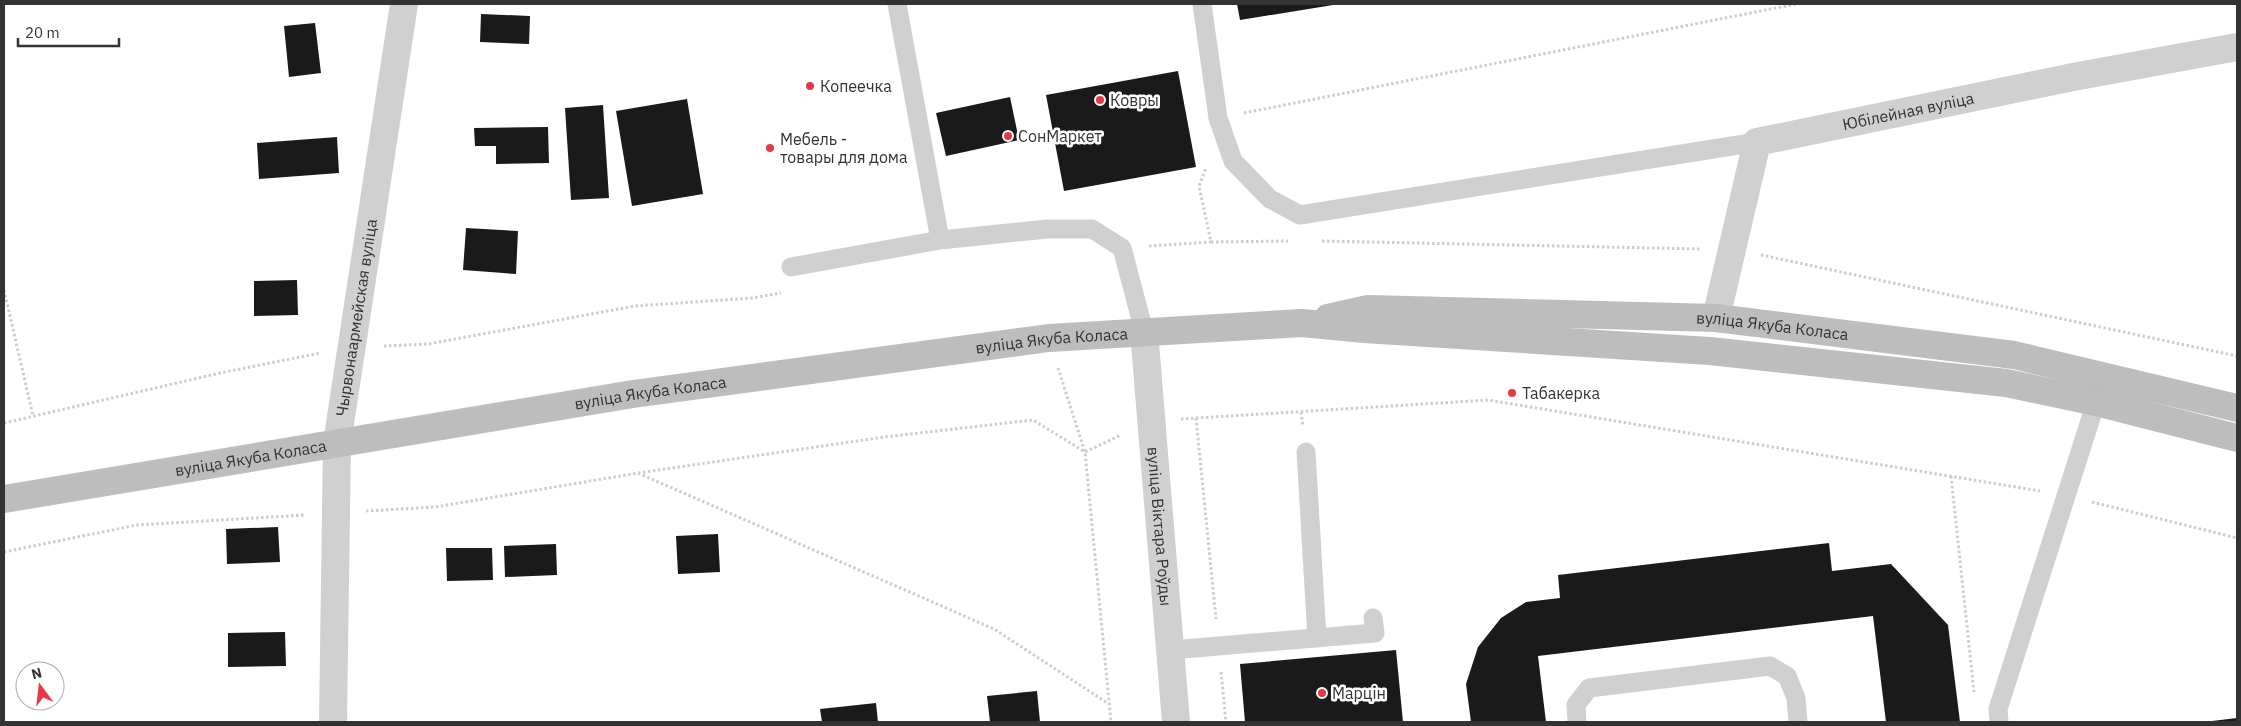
<svg xmlns="http://www.w3.org/2000/svg" width="2241" height="726" font-family="'IBM Plex Sans',sans-serif">
<style>
.building{fill:#1a1a1a}
.lines{fill:none;stroke-linecap:round;stroke-linejoin:round}
.path{stroke:#cdcdcd;stroke-width:3;stroke-dasharray:2.5 2.5;stroke-linecap:butt}
.lane{stroke:#d0d0d0;stroke-width:19}
.street{stroke:#d0d0d0;stroke-width:28}
.secondary{stroke:#bdbdbd;stroke-width:28}
.poi-dot{fill:#e63946;stroke:#fff;stroke-width:2}
.labels{text-anchor:middle;dominant-baseline:central;stroke-width:5;stroke-linejoin:round;paint-order:stroke}
.poi-label{font-size:16px;fill:#333;stroke:#fff;text-anchor:start}
.street-label{font-size:16px;fill:#333;stroke:#fff}
</style>
<rect width="100%" height="100%" fill="#fff"/>
<!-- building -->
<path class="building" d="M1237,4H1333V5L1240,20Z
M481,14L530,16L529,44L480,42Z
M315,23L321,73L289,77L284,26Z
M1178,71L1196,167L1064,191L1046,95Z
M1010,97L1019,140L946,156L936,113Z
M687,99L703,194L632,206L616,111Z
M603,105L609,198L571,200L565,108Z
M548,127L549,163L496,164V146H475L474,128Z
M337,137L339,173L259,179L257,143Z
M466,228L518,231L516,274L463,270Z
M297,280L298,315L254,316V281Z
M278,527L280,562L227,564L226,529Z
M718,534L720,572L678,574L676,536Z
M1829,543L1832,571L1891,564L1948,625L1960,722H1886L1873,616L1538,656L1546,722H1471L1466,684L1478,647L1501,618L1526,602L1560,598L1558,575Z
M556,544L557,575L505,577L504,546Z
M446,548H492L493,580L447,581Z
M285,632L286,666L228,667V633Z
M1396,650L1403,722H1245L1240,664Z
M1037,691L1040,722H990L987,696Z
M876,703L878,722H822L820,709Z
M2237,718V722H2213L2212,721Z"/>
<g class="lines">
<!-- path -->
<path class="path" d="M1244,113L1796,4
M1322,241L1700,249
M1211,242L1288,241
M1149,246L1211,242L1199,186L1206,168
M1761,255L2237,356
M4,290L33,416
M384,346L428,344L635,306L752,298L781,293
M1058,368L1085,452L1111,722
M1301,412L1303,426
M1196,418L1216,619
M1181,419L1488,400L2040,491
M4,423L220,373L320,353
M638,473L884,437L1033,420L1085,452L1121,435
M1951,476L1974,692
M2092,502L2237,538
M366,511L435,507L638,473L994,629L1109,704
M4,552L137,525L305,515
M1221,672L1226,722"/>
<!-- lane -->
<path class="lane" d="M897,4L940,240L1047,229H1092L1122,248L1144,331
M1202,4L1218,118L1233,161L1270,199L1300,215L1757,142
M791,267L940,240
M1306,452L1317,638
M1171,650L1375,633L1373,618
M1577,722L1576,705L1589,688L1770,666L1787,676L1796,698L1798,722
M1999,722L1998,709L2096,402"/>
<!-- street -->
<g class="street">
<path id="s1" d="M1716,318L1757,142L2073,77L2237,47"/>
<path id="s2" d="M1144,331L1176,722"/>
<path id="s3" d="M333,722L337,443L404,4"/>
</g>
<!-- secondary -->
<g class="secondary">
<path id="s4" d="M1328,318L1368,309L1716,318L2014,355L2237,408"/>
<path id="s5" d="M4,499L633,394L1049,338L1302,323L1364,329L1710,351L2006,383L2096,402L2237,438"/>
</g>
</g>
<!-- markers -->
<g class="poi-dot">
<circle cx="810" cy="86" r="5"/>
<circle cx="1100" cy="100" r="5"/>
<circle cx="1008" cy="136" r="5"/>
<circle cx="770" cy="148" r="5"/>
<circle cx="1512" cy="393" r="5"/>
<circle cx="1322" cy="693" r="5"/>
</g>
<g class="labels">
<!-- poi labels -->
<g class="poi-label">
<text x="820" y="86">Копеечка</text>
<text x="1110" y="100">Ковры</text>
<text x="1018" y="136">СонМаркет</text>
<text x="780" y="139">Мебель -<tspan x="780" dy="18">товары для дома</tspan></text>
<text x="1522" y="393">Табакерка</text>
<text x="1332" y="693">Марцін</text>
</g>
<!-- street labels -->
<g class="street-label">
<text stroke="none"><textPath href="#s1" startOffset="335">Юбілейная вуліца</textPath></text>
<text stroke="none"><textPath href="#s3" startOffset="406">Чырвонаармейская вуліца</textPath></text>
<text stroke="none"><textPath href="#s4" startOffset="446">вуліца Якуба Коласа</textPath></text>
<text stroke="none"><textPath href="#s5" startOffset="1060">вуліца Якуба Коласа</textPath></text>
<text stroke="none"><textPath href="#s5" startOffset="655">вуліца Якуба Коласа</textPath></text>
<text stroke="none"><textPath href="#s5" startOffset="250">вуліца Якуба Коласа</textPath></text>
<text stroke="none"><textPath href="#s2" startOffset="196">вуліца Віктара Роўды</textPath></text>
</g>
</g>
<!-- border -->
<rect width="2241" height="726" fill="none" stroke="#333333" stroke-width="10"/>
<!-- north arrow -->
<g transform="translate(40 686) rotate(345)"><circle r="24" fill="#ffffff" stroke="#adadad"/>
<path d="M0-4L9 19L0 12L-9 19Z" fill="#e63946"/>
<text y="-8" font-size="14" font-weight="bold" text-anchor="middle" fill="#333333">N</text>
</g>
<!-- scale -->
<path d="M18 38v8h101v-8" fill="none" stroke="#333333" stroke-width="2.5"/>
<text x="25" y="38" font-size="15" fill="#333333" stroke="#ffffff" stroke-width="4" paint-order="stroke">20 m</text>
</svg>
